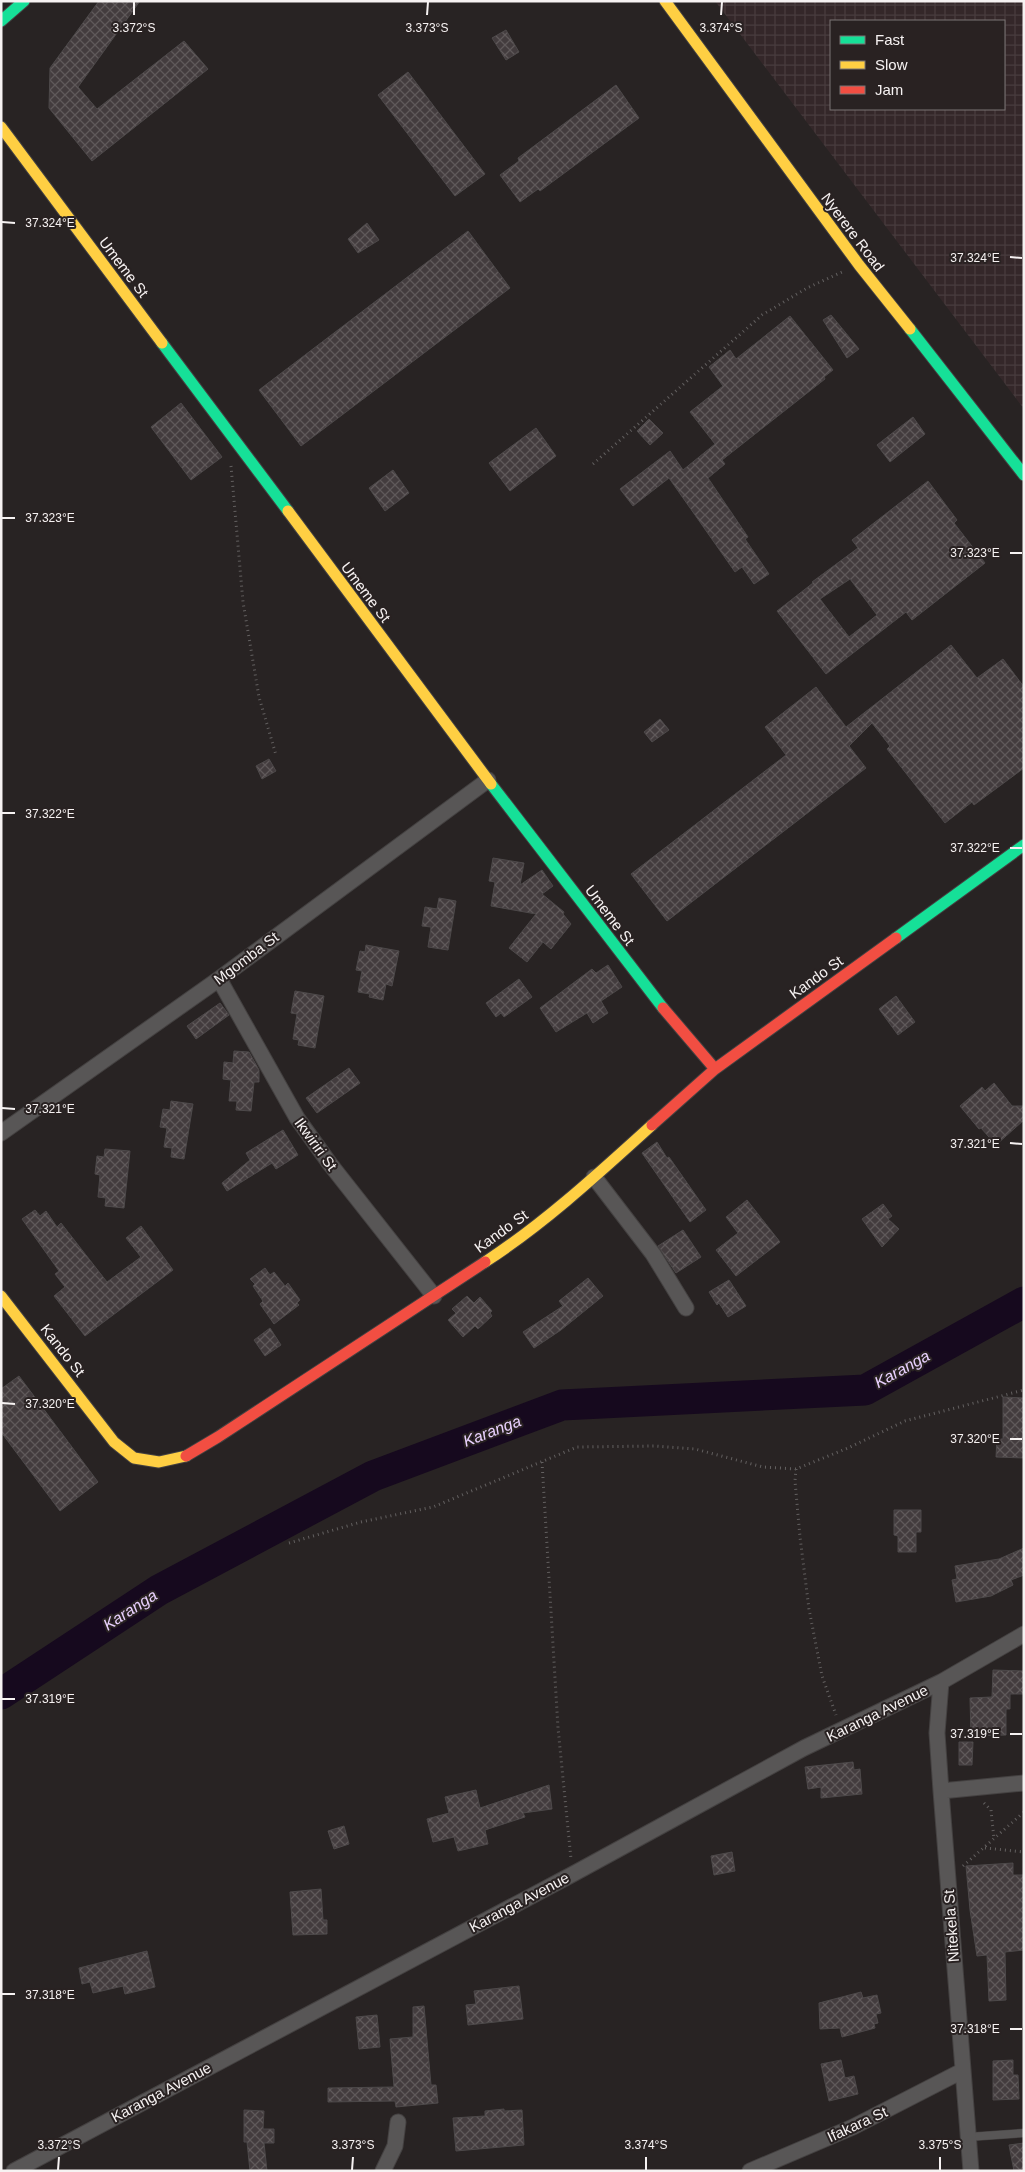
<svg xmlns="http://www.w3.org/2000/svg" width="1025" height="2172" font-family="Helvetica,sans-serif">
<style>
.industrial{fill:url(#industrial-grid);fill-rule:evenodd}
.lines{fill:none;stroke-linecap:round;stroke-linejoin:round}
.river{stroke:#16091e;stroke-width:31}
.building{fill:url(#building-cross-hatch);stroke:#4d494a;fill-rule:evenodd}
.lane-casing{stroke:#444141;stroke-width:9}
.street-casing{stroke:#444141;stroke-width:17}
.fast-casing{stroke:#444141;stroke-width:13}
.slow-casing{stroke:#444141;stroke-width:13}
.jam-casing{stroke:#444141;stroke-width:13}
.path{stroke:#636060;stroke-width:3;stroke-dasharray:1 4;stroke-linecap:butt}
.lane{stroke:#585656;stroke-width:8}
.street{stroke:#585656;stroke-width:15}
.fast{stroke:#16e098;stroke-width:11}
.slow{stroke:#ffcf43;stroke-width:11}
.jam{stroke:#f24e42;stroke-width:11}
.ticks{fill:none;stroke:#f6f2f2;stroke-width:2}
.labels{text-anchor:middle;dominant-baseline:central;stroke-width:4;stroke-linejoin:round;paint-order:stroke}
.street-label{font-size:15px;fill:#f6f2f2;stroke:#292222}
.water-label{font-size:16px;font-style:italic;fill:#e9d1fe;stroke:#292222}
.ticks-label{font-size:12px;text-anchor:middle;fill:#f6f2f2;stroke:#292222;stroke-width:4;stroke-linejoin:round;paint-order:stroke}
</style>
<defs>
<pattern id="industrial-grid" width="8" height="8" patternUnits="userSpaceOnUse" patternTransform="scale(1.25)"><rect width="8" height="8" fill="#342729"/><path d="M0 4h8M4 0v8" fill="none" stroke="#483c3e"/></pattern>
<pattern id="building-cross-hatch" width="8" height="8" patternUnits="userSpaceOnUse" patternTransform="scale(1.25)"><rect width="8" height="8" fill="#433c3e"/><path d="M0 0l8 8M0 8l8-8" fill="none" stroke="#5f595a"/></pattern>
</defs>
<rect width="100%" height="100%" fill="#282323"/>
<!-- industrial -->
<path class="industrial" d="M715,1H1024V409ZM831,21H1004V109H831Z"/>
<g class="lines">
<!-- river -->
<path class="river" d="M1,1694L159,1590L373,1476L562,1405L865,1390L1024,1302"/>
</g>
<!-- building -->
<path class="building" d="M99,1H140L78,87L97,109L184,41L208,69L92,161L49,108L50,68Z
M506,30L519,52L506,60L492,38Z
M408,72L485,174L455,196L378,95Z
M616,85L639,118L540,191L538,189L520,202L500,175L519,161L518,158Z
M367,223L379,240L358,253L348,239Z
M468,231L510,288L301,446L259,390Z
M831,315L859,349L847,358L823,320Z
M790,316L833,370L824,377L825,379L722,460L725,464L708,478L748,537L745,539L769,574L754,584L742,567L735,572L669,478L633,506L620,489L670,451L683,470L715,444L690,412L723,386L709,367L730,350L736,359Z
M181,403L222,457L191,480L151,427Z
M913,417L925,434L890,462L877,445Z
M649,419L663,433L650,445L637,431Z
M536,428L556,456L510,491L489,463Z
M393,470L409,493L385,511L369,488Z
M928,481L957,520L954,523L985,563L912,620L906,612L826,674L777,611L813,583L812,582L858,548L852,540ZM850,579L877,615L849,637L820,599Z
M951,645L977,678L1003,659L1024,687V768L974,805L972,802L945,823L887,749L890,746L872,723L849,746L866,768L667,921L631,874L786,755L765,727L816,687L846,727Z
M660,719L669,730L652,742L644,732Z
M269,759L276,771L262,779L256,766Z
M493,858L524,863L520,885L542,870L553,886L542,894L564,912L563,914L571,924L551,949L543,942L527,962L509,948L536,914L491,906L495,882L489,881Z
M439,898L456,901L448,950L428,947L431,927L422,926L425,907L437,909Z
M366,945L399,951L392,986L386,984L383,1000L369,997L370,994L358,992L362,971L356,970L360,951L365,952Z
M608,965L622,987L601,1001L608,1013L593,1023L587,1013L556,1032L540,1008L592,969L596,973Z
M519,979L532,997L504,1017L501,1013L496,1017L486,1003Z
M295,991L324,996L315,1048L298,1045L299,1040L293,1039L297,1014L291,1013Z
M896,996L915,1022L898,1035L879,1009Z
M220,1003L229,1015L196,1039L187,1026Z
M234,1051L249,1052L259,1070V1082H254L251,1111L236,1110L237,1101H229L231,1080L223,1079L224,1062L233,1063Z
M349,1068L360,1083L317,1113L306,1098Z
M994,1083L1012,1106H1024V1120L996,1145L981,1128L979,1129L960,1106L982,1087L985,1091Z
M171,1101L193,1104L184,1159L171,1157L172,1148L164,1147L167,1128L160,1127L163,1109L170,1110Z
M283,1130L298,1155L276,1169L272,1163L227,1191L222,1183L250,1160L246,1153Z
M657,1142L667,1158L669,1157L706,1210L690,1222L642,1153Z
M105,1149L130,1151L124,1208L105,1206L106,1198L98,1197L100,1175L95,1174L97,1156L104,1157Z
M747,1200L780,1242L736,1276L716,1250L738,1233L726,1217Z
M883,1204L892,1216L888,1219L899,1229L882,1247L862,1219Z
M35,1210L40,1216L46,1211L57,1227L61,1223L107,1282L141,1257L126,1238L141,1226L173,1270L85,1336L54,1296L65,1287L55,1274L59,1271L22,1219Z
M683,1230L701,1257L676,1273L658,1246Z
M265,1268L270,1275L274,1272L285,1286L288,1283L300,1300L297,1303L299,1305L274,1324L260,1304L263,1301L253,1286L255,1284L250,1279Z
M588,1278L603,1296L561,1330L534,1348L523,1332L563,1306L559,1301Z
M729,1280L746,1306L728,1317L719,1303L717,1305L709,1292Z
M467,1296L474,1303L480,1297L492,1311L490,1313L492,1316L478,1329L475,1326L463,1337L448,1320L456,1313L452,1309Z
M270,1328L281,1345L265,1356L254,1340Z
M19,1376L98,1482L60,1511L1,1432V1389Z
M1003,1397L1024,1398V1458L996,1457L997,1439H1003Z
M894,1510H921V1532H916V1552H898V1536L894,1535Z
M1024,1548V1575L1011,1580L1013,1585L991,1596L956,1602L952,1580L957,1579L955,1566L999,1559Z
M993,1670L1024,1671V1694H1010V1709H1006V1735L971,1736L970,1698L992,1697Z
M959,1742H973L972,1765H959Z
M853,1762L854,1770L860,1769L862,1794L821,1798V1787L808,1789L805,1767Z
M549,1785L552,1809L523,1813L525,1817L485,1830L488,1844L458,1851L454,1837L433,1842L427,1819L449,1813L445,1797L476,1790L480,1808Z
M344,1826L349,1844L334,1849L328,1831Z
M732,1852L735,1871L714,1875L711,1856Z
M1013,1863V1875H1024V1950L1005,1952L1006,2000L989,2001L987,1955L977,1956L970,1910L966,1866Z
M321,1889L323,1920H327V1934L293,1935L290,1892Z
M147,1951L155,1987L125,1994L123,1986L93,1993L90,1982L82,1984L79,1968Z
M519,1986L523,2019L468,2025L466,2005L476,2004L474,1991Z
M861,1992L863,1998L877,1995L881,2013L876,2014L878,2023L874,2024L875,2028L842,2037L840,2028L820,2029L819,2003Z
M424,2006L431,2085H436L438,2103L396,2107L395,2101L328,2102V2088L394,2087L390,2039L413,2037V2007Z
M377,2015L380,2047L359,2049L356,2017Z
M841,2060L845,2078L854,2076L858,2094L829,2101L821,2064Z
M1013,2060V2075H1018L1019,2099L993,2100V2061Z
M504,2109V2111L522,2110L524,2145L456,2151L453,2118L485,2116V2111Z
M244,2110L264,2111L263,2129H274V2143H264L267,2171H250L247,2142H244Z
M1024,2143V2171H1014L1009,2145Z"/>
<g class="lines">
<!-- lane casing -->
<g class="lane-casing">
<path id="lane" d="M968,2137L1024,2133"/>
</g>
<!-- street casing -->
<g class="street-casing">
<path id="street" d="M219,979L297,1118L330,1164L434,1296
M1,1133L219,979L488,780
M594,1177L653,1254L686,1308
M941,1682L937,1733L941,1791L971,2171
M941,1791L1024,1783
M14,2171L573,1874L804,1748L941,1682L1024,1634
M383,2171L395,2146L398,2122
M750,2171L853,2127L962,2071"/>
</g>
<!-- fast casing -->
<g class="fast-casing">
<path id="fast" d="M1,21L24,1
M910,329L1024,475
M162,343L288,511
M491,784L663,1008
M896,938L1024,845"/>
</g>
<!-- slow casing -->
<g class="slow-casing">
<path id="slow" d="M665,1L859,265L910,329
M1,127L162,343
M288,511L491,784
M485,1262C545,1223 599,1173 652,1125
M1,1296L114,1442L134,1458L159,1462L186,1456"/>
</g>
<!-- jam casing -->
<g class="jam-casing">
<path id="jam" d="M663,1008L715,1069
M652,1125L715,1069L896,938
M186,1456L218,1437L485,1262"/>
</g>
<!-- path -->
<path class="path" d="M593,464L762,315L807,288L842,272
M231,466L243,602L259,697L276,755
M542,1462L558,1728L571,1859
M796,1469L795,1481L800,1537L809,1609L822,1676L836,1715
M289,1543L361,1522L433,1507L577,1447L654,1446L695,1449L763,1467L796,1469L848,1448L905,1421L1024,1390
M984,1803L991,1810L994,1839
M985,1848L1024,1852
M963,1866L1024,1812"/>
<!-- lane -->
<use href="#lane" class="lane"/>
<!-- street -->
<use href="#street" class="street"/>
<!-- fast -->
<use href="#fast" class="fast"/>
<!-- slow -->
<use href="#slow" class="slow"/>
<!-- jam -->
<use href="#jam" class="jam"/>
</g>
<!-- ticks -->
<path class="ticks" d="M134,15V2M427,15L428,2M721,15L722,2M2,222L15,223M1010,257L1022,258M2,518H15M1010,553H1022M2,813H15M1010,848H1022M2,1108L15,1109M1010,1143L1022,1144M2,1403L15,1404M1010,1439H1022M2,1699H15M1010,1734H1022M2,1994H15M1010,2029H1022M58,2170L59,2157M352,2170L353,2157M646,2170V2157M940,2170V2157"/>
<g class="labels">
<!-- street labels -->
<g class="street-label">
<text transform="translate(853 232) rotate(53)">Nyerere Road</text>
<text transform="translate(124 267) rotate(53)">Umeme St</text>
<text transform="translate(366 592) rotate(53)">Umeme St</text>
<text transform="translate(610 915) rotate(53)">Umeme St</text>
<text transform="translate(246 958) rotate(-37)">Mgomba St</text>
<text transform="translate(816 977) rotate(-36)">Kando St</text>
<text transform="translate(316 1144) rotate(54)">Ikwiriri St</text>
<text transform="translate(501 1231) rotate(-36)">Kando St</text>
<text transform="translate(63 1350) rotate(52)">Kando St</text>
<text transform="translate(877 1713) rotate(-26)">Karanga Avenue</text>
<text transform="translate(519 1902) rotate(-28)">Karanga Avenue</text>
<text transform="translate(951 1926) rotate(-94)">Nitekela St</text>
<text transform="translate(161 2092) rotate(-28)">Karanga Avenue</text>
<text transform="translate(857 2124) rotate(-25)">Ifakara St</text>
</g>
<!-- water labels -->
<g class="water-label">
<text transform="translate(902 1369) rotate(-29)">Karanga</text>
<text transform="translate(492 1431) rotate(-21)">Karanga</text>
<text transform="translate(130 1610) rotate(-33)">Karanga</text>
</g>
</g>
<g class="ticks-label">
<text x="134" y="32">3.372°S</text>
<text x="427" y="32">3.373°S</text>
<text x="721" y="32">3.374°S</text>
<text x="50" y="227">37.324°E</text>
<text x="975" y="262">37.324°E</text>
<text x="50" y="522">37.323°E</text>
<text x="975" y="557">37.323°E</text>
<text x="50" y="818">37.322°E</text>
<text x="975" y="852">37.322°E</text>
<text x="50" y="1113">37.321°E</text>
<text x="975" y="1148">37.321°E</text>
<text x="50" y="1408">37.320°E</text>
<text x="975" y="1443">37.320°E</text>
<text x="50" y="1703">37.319°E</text>
<text x="975" y="1738">37.319°E</text>
<text x="50" y="1999">37.318°E</text>
<text x="975" y="2033">37.318°E</text>
<text x="59" y="2149">3.372°S</text>
<text x="353" y="2149">3.373°S</text>
<text x="646" y="2149">3.374°S</text>
<text x="940" y="2149">3.375°S</text>
</g>
<!-- border -->
<rect width="1025" height="2172" fill="none" stroke="#f6f2f2" stroke-width="5"/>
<!-- legend -->
<rect x="830" y="20" width="175" height="90" fill="#292222" stroke="#7b7575"/>
<rect x="840" y="36" width="25" height="8" fill="#16e098" stroke="#7b7575"/>
<text x="875" y="45" font-size="15" fill="#f6f2f2">Fast</text>
<rect x="840" y="61" width="25" height="8" fill="#ffcf43" stroke="#7b7575"/>
<text x="875" y="70" font-size="15" fill="#f6f2f2">Slow</text>
<rect x="840" y="86" width="25" height="8" fill="#f24e42" stroke="#7b7575"/>
<text x="875" y="95" font-size="15" fill="#f6f2f2">Jam</text>
</svg>
